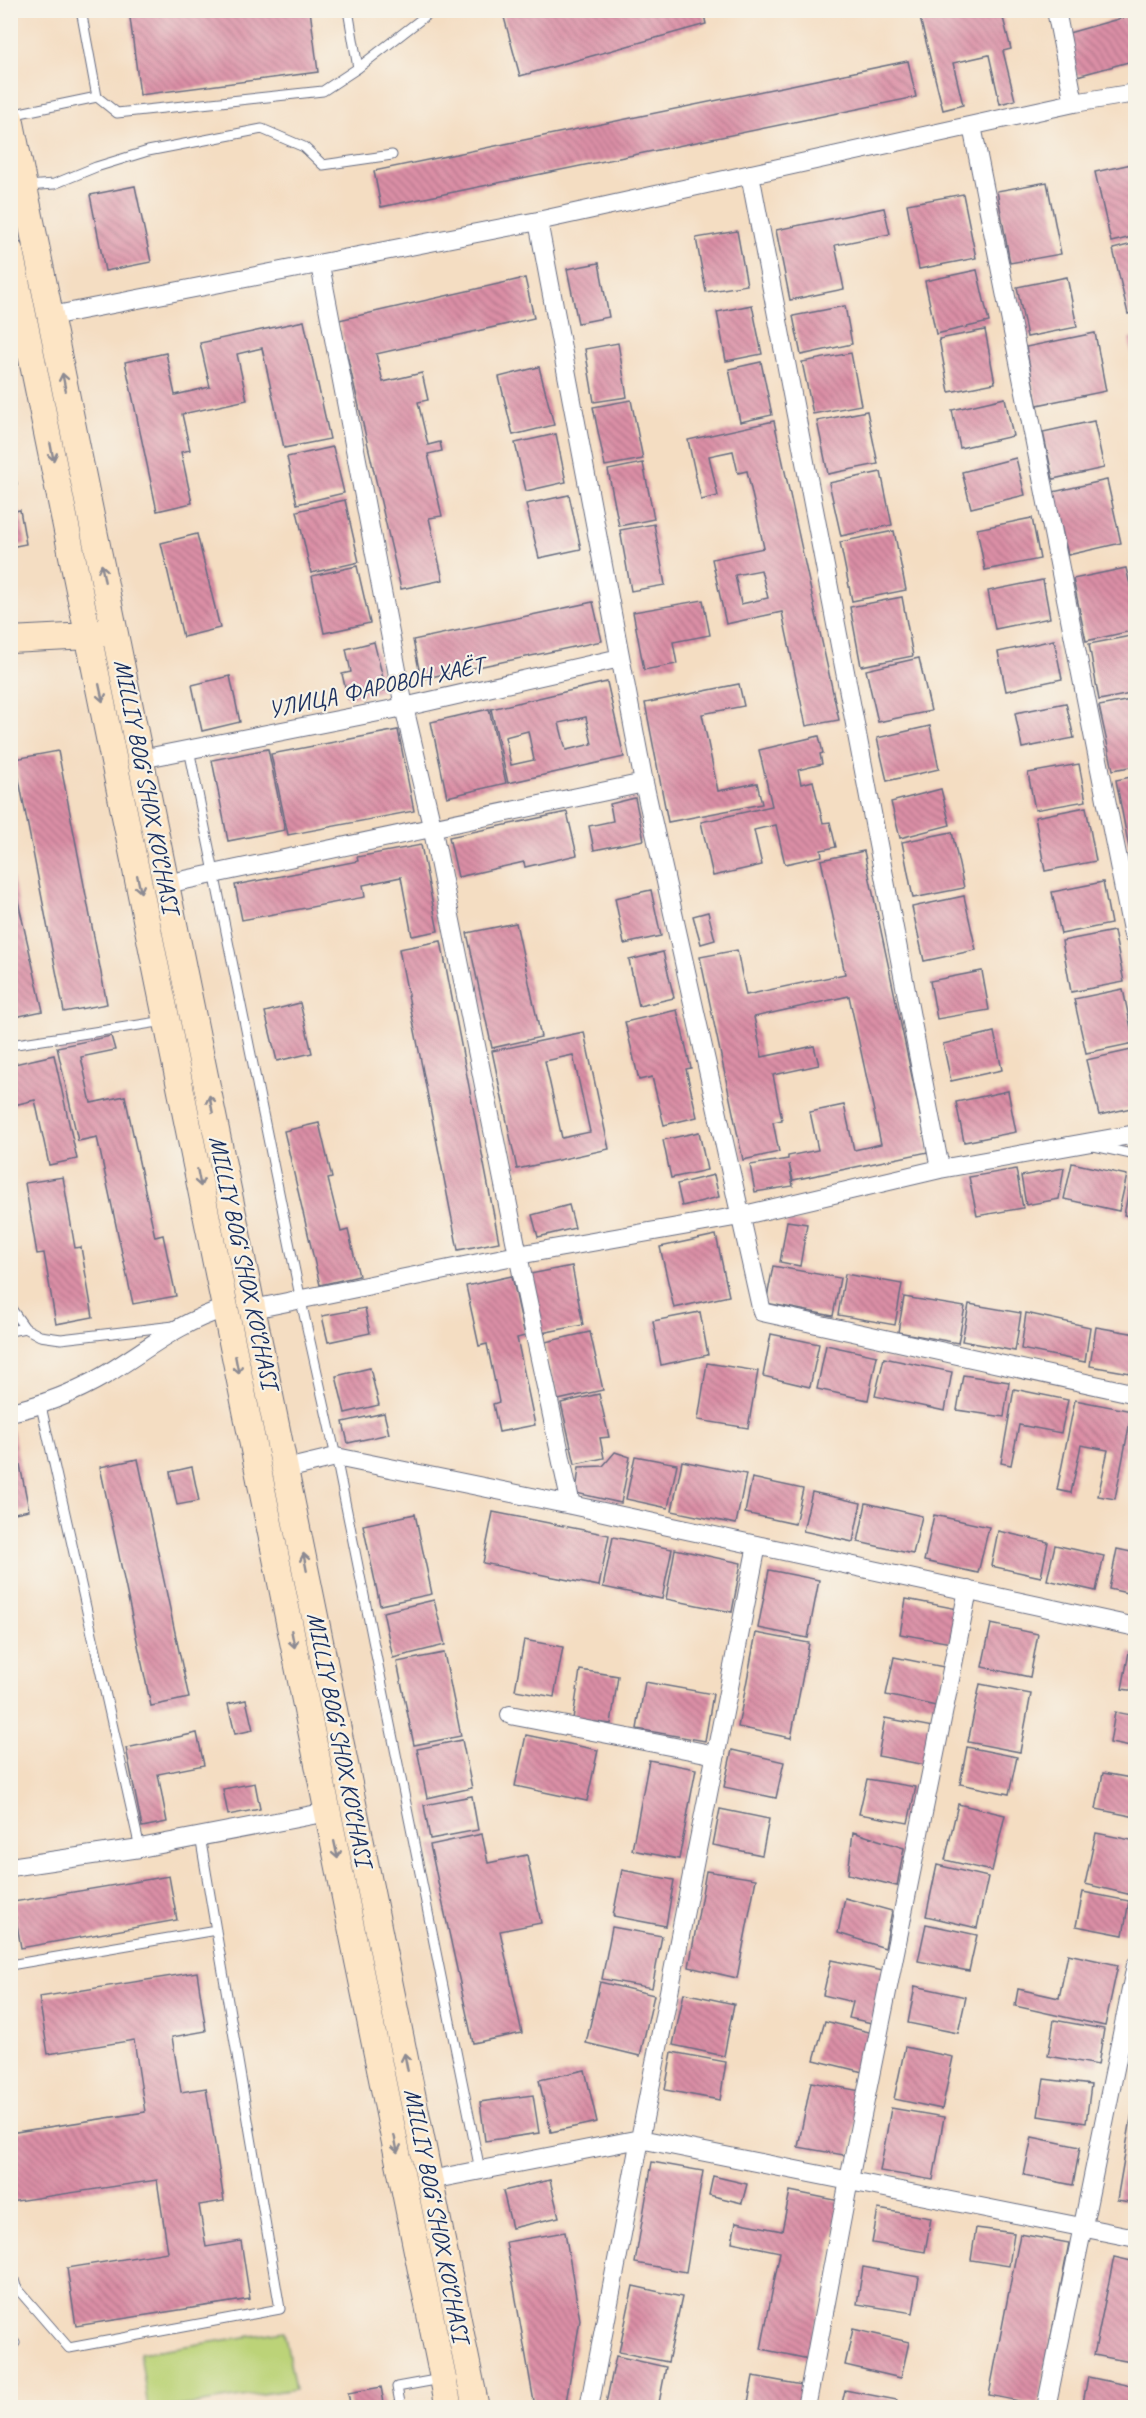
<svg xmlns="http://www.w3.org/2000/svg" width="1146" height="2418" font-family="Caveat,sans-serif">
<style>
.grass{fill:#bcd378;stroke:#6c816b;stroke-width:1.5}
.building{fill:url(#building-back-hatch);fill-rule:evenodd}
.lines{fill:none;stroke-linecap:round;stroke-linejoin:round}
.service-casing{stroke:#676c81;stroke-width:11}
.minor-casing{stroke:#676c81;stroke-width:20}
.secondary-casing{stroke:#676c81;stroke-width:28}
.service{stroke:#fff;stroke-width:9}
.minor{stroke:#fff;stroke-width:18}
.secondary{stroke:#fde5c5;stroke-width:26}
.oneway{stroke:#8c8a92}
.labels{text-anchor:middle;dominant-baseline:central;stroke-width:4.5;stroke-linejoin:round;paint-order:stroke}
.street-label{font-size:24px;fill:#1b2f5e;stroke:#f7f3e8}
</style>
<defs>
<pattern id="building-back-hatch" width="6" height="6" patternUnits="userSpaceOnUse" patternTransform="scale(1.5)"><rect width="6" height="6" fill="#db8fa6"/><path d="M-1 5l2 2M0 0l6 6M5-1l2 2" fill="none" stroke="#b1758a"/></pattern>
</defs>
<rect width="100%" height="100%" fill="#f7f3e8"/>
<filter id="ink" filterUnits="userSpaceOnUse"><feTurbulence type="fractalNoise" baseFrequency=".0167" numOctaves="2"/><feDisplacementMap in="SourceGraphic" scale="12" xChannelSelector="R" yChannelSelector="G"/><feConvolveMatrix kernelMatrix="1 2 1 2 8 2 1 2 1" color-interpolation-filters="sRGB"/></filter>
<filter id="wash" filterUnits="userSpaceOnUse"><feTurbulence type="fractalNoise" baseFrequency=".008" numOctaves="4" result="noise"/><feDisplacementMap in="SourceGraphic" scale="24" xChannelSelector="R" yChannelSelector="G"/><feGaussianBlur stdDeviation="1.35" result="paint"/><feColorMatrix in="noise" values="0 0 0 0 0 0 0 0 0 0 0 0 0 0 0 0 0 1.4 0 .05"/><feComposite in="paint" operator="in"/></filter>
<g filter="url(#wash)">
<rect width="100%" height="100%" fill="#f4ddc2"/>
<!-- grass -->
<path class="grass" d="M284,2331L295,2389L175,2407H148L140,2353Z"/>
<g id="blocks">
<!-- building -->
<path class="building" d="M129,10H310L318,72L140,95Z
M502,10H703L706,24L520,76Z
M918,10H1001L1011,49L1003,51L1015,100L1000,104L989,55L953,63L963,105L943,110Z
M1136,14V60L1077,76L1065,34Z
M908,61L916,97L381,207L374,171Z
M1136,163V236L1111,242L1095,172Z
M1047,182L1061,254L1010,263L997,191Z
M135,186L151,262L105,271L90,195Z
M963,194L976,258L919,269L907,204Z
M884,208L890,234L835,245L844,289L790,300L776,230Z
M737,231L747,285L706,292L696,238Z
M1136,243V312L1128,314L1113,249Z
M599,263L609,317L578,323L567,269Z
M977,270L989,322L936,334L925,281Z
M1067,277L1077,327L1027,337L1017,287Z
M525,278L534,318L376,354L383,382L422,373L428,400L418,402L428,445L440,442L442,451L428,454L442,516L429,518L443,580L401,589L339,320Z
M752,305L762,354L726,361L717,312Z
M845,306L852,344L801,355L793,316Z
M304,321L330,439L284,448L262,348L237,354L247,400L182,414L190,450L181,452L192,503L157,511L125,362L166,353L175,395L210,387L200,343Z
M985,330L995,383L949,392L939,339Z
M1095,333L1106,391L1037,405L1026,347Z
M1136,337V367H1134L1129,339Z
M618,343L627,397L594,402L585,349Z
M851,353L861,405L813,414L802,362Z
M761,362L772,415L740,422L729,369Z
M539,367L554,425L513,435L499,377Z
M1005,398L1013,436L960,448L952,410Z
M631,400L643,459L605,466L593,407Z
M867,411L878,464L828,474L817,421Z
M774,421L839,720L806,726L782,612L726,624L712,559L764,548L747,471L738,473L733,451L709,456L718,496L701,500L688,440ZM761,570L768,598L741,604L735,575Z
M1094,421L1104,468L1053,479L1043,432Z
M556,434L566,482L526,491L515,443Z
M333,447L344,493L297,504L287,457Z
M10,456L17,484L10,485Z
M1016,458L1025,495L971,508L962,472Z
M643,463L654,519L619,526L608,470Z
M881,472L892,525L841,536L829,483Z
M1107,480L1121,543L1068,555L1053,492Z
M569,495L581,549L539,558L526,504Z
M345,500L359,562L311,573L297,511Z
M20,510L26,544L10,547V512Z
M1032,518L1040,559L985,570L977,529Z
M654,524L665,585L631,591L620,530Z
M894,531L906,590L852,601L840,542Z
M197,534L220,628L183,637L161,543Z
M357,566L370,623L324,633L312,576Z
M1126,568L1136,609V630L1086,641L1073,579Z
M1043,580L1050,618L995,629L988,591Z
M902,597L913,656L861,666L850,607Z
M703,600L710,635L673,642L677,664L644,670L633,612Z
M593,602L602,641L421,679L413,640Z
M1136,635V693L1099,700L1089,644Z
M1054,640L1062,679L1006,691L998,652Z
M374,642L386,690L348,699L342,674L351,672L346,649Z
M919,658L931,711L878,722L866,670Z
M230,676L240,722L202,731L192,685Z
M607,682L624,757L508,783L491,709ZM586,717L592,744L566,750L559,723ZM528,731L534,760L511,765L505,737Z
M739,684L744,706L702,714L718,791L757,783L762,804L668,822L645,703Z
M1136,699V766L1113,770L1099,706Z
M1066,703L1074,738L1022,748L1015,713Z
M489,709L506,783L447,797L431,722Z
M930,726L939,769L887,781L877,738Z
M398,730L414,811L288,835L271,754Z
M819,736L823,753L820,754L822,764L798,770L801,784L813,781L823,823L830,822L836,847L821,850L822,856L785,864L776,825L754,830L762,865L713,876L701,822L772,806L759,750Z
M268,749L285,830L228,841L212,760Z
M58,751L107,1004L64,1012L15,759Z
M1079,764L1086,801L1035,810L1028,773Z
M1136,776V847L1129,848L1116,780Z
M941,789L950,825L900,838L891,802Z
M635,798L644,840L594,850L589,826L613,821L610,804Z
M1086,807L1096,861L1045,871L1035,817Z
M567,812L577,855L525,867L524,862L458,877L449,837Z
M952,832L964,888L913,898L902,842Z
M421,845L438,931L412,936L401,877L363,885L365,897L242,920L235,885L358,861L357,857Z
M864,851L928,1152L793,1180L789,1164L793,1186L755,1192L750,1165L788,1159V1156L818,1150L810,1112L844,1105L854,1150L881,1144L849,996L754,1017L762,1057L814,1046L819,1065L773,1075L782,1120L773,1122L779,1152L743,1160L700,957L737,950L746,995L845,974L821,860Z
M1136,853V880L1134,881L1130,854Z
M10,866L43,1011L10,1018Z
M1103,882L1111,924L1061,934L1052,892Z
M651,890L661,936L624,944L615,898Z
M964,896L976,950L924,961L912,907Z
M708,912L715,940L701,944L693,916Z
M516,923L541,1037L492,1048L467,933Z
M1114,931L1124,982L1071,992L1062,941Z
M441,941L499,1242L458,1250L399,949Z
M663,952L674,998L639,1006L629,960Z
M982,971L989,1010L937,1019L930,981Z
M1123,989L1134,1043L1086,1053L1074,999Z
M300,1003L312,1053L277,1061L265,1012Z
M677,1010L691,1068L686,1069L697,1117L664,1125L652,1077L639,1080L625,1022Z
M584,1032L609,1149L517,1169L492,1051ZM573,1055L590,1132L562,1138L545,1061Z
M994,1032L1002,1070L951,1081L943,1044Z
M111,1036L115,1050L81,1057L91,1103L125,1096L155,1237L163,1235L176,1296L133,1304L97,1137L78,1141L57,1047Z
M1136,1049V1107L1099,1115L1086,1060Z
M54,1055L77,1159L49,1165L35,1100L10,1106V1065Z
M1008,1091L1016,1132L964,1142L956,1102Z
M319,1123L332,1178L328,1179L341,1232L348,1230L359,1276L320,1285L284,1131Z
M699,1132L707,1170L671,1178L663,1140Z
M1072,1163L1127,1175L1119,1211L1064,1199Z
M1064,1168L1059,1199L1026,1205L1021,1176Z
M1016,1169L1023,1208L977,1216L969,1177Z
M1132,1174H1136V1218L1124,1215Z
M714,1175L719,1197L682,1206L677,1184Z
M63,1177L75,1248L81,1247L93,1317L56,1324L44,1253L37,1254L25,1183Z
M569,1205L575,1228L538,1237L532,1215Z
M787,1221L807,1224L800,1266L780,1262Z
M716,1235L729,1296L674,1308L660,1247Z
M572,1266L583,1325L541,1333L530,1274Z
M773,1266L840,1278L833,1316L766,1303Z
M845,1274L902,1284L895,1325L838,1315Z
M512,1276L525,1336L517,1338L535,1425L499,1432L493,1404L499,1402L487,1344L479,1346L466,1286Z
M904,1297L965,1307L958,1343L898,1332Z
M969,1304L1021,1313L1015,1351L962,1341Z
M365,1308L370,1333L328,1342L322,1316Z
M700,1312L708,1355L661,1365L653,1321Z
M1026,1313L1090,1327L1085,1362L1021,1349Z
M1096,1327L1136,1334V1374L1090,1366Z
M590,1332L603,1390L558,1400L545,1342Z
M771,1334L819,1344L810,1387L763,1376Z
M826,1345L877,1356L868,1400L817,1389Z
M884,1358L952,1372L945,1411L875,1396Z
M707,1363L758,1371L748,1428L698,1420Z
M370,1368L379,1405L345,1413L336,1376Z
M963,1375L1009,1382L1004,1417L957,1410Z
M1014,1389L1068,1400L1061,1433L1019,1425L1011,1465L1001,1463Z
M599,1394L609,1437L600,1438L604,1458L575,1464L561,1403Z
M1075,1400L1132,1411L1115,1499L1098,1496L1108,1450L1081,1445L1071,1493L1057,1490Z
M384,1413L389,1434L348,1443L343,1422Z
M13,1430L29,1510L10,1514V1431Z
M615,1452L630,1457L621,1503L576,1493L579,1467L603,1466Z
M635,1456L677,1464L668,1508L626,1499Z
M138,1459L189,1698L151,1706L100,1467Z
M682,1461L746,1474L736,1524L672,1511Z
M192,1467L199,1501L177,1505L170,1472Z
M752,1478L803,1489L795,1524L745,1513Z
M812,1492L861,1503L853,1542L803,1531Z
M866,1503L922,1516L913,1554L858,1542Z
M493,1512L609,1535L599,1586L483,1563Z
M415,1514L432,1594L380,1605L363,1525Z
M934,1515L989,1527L978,1573L924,1561Z
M998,1531L1048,1542L1041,1577L991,1566Z
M613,1537L672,1549L662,1599L603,1587Z
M1055,1545L1104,1556L1096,1591L1047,1580Z
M675,1549L741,1563L732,1612L666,1599Z
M1117,1549L1136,1553V1595L1109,1589Z
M769,1570L819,1580L808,1638L758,1628Z
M906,1599L958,1609L951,1643L900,1634Z
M434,1600L445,1645L393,1658L383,1612Z
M991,1624L1038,1634L1030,1677L982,1667Z
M756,1633L809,1643L791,1738L738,1727Z
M524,1640L563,1647L554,1697L515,1690Z
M1129,1652L1136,1654V1691L1122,1689Z
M444,1653L461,1736L414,1745L397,1662Z
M894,1657L944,1667L936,1706L886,1695Z
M580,1670L618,1676L611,1724L573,1719Z
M645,1682L713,1694L705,1741L637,1729Z
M980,1684L1031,1694L1020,1752L968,1742Z
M246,1700L253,1730L235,1734L228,1704Z
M1115,1712L1136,1716V1748L1110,1743Z
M885,1718L933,1727L926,1765L878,1756Z
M197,1733L204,1765L158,1774L167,1822L142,1827L126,1748Z
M526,1735L598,1750L587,1801L515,1786Z
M462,1740L472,1788L427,1798L417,1749Z
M967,1747L1017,1757L1009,1794L960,1784Z
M732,1750L784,1762L776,1798L724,1787Z
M649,1760L696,1769L679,1859L632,1850Z
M1103,1773L1136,1779V1817L1096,1809Z
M867,1779L916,1787L908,1823L859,1814Z
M255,1783L260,1809L228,1815L223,1789Z
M472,1796L478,1830L430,1839L424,1805Z
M958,1804L1005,1815L992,1871L945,1860Z
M720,1809L769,1819L762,1855L713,1845Z
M853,1832L904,1848L897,1886L848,1874Z
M1096,1833L1136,1841V1879L1132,1895L1085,1884Z
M482,1834L488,1863L527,1855L541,1923L500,1931L522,2033L473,2043L430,1845Z
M937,1865L988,1877L977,1928L926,1916Z
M622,1870L674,1880L666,1926L613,1916Z
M706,1871L756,1879L737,1978L689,1967Z
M169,1876L177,1920L21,1948L13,1902Z
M1083,1892L1129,1901L1123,1935L1076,1926Z
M845,1898L892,1911L885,1948L838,1933Z
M926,1924L977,1935L969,1971L918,1961Z
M612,1927L662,1936L652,1988L602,1979Z
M1068,1954L1118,1965L1105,2026L1015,2006L1018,1989L1059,1998Z
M831,1960L883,1971L872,2023L849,2018L853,2002L823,1995Z
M197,1972L206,2031L172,2037L181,2092L206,2088L224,2201L199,2205L206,2247L241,2241L250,2299L76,2326L67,2268L168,2252L157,2180L10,2202V2133L145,2112L134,2040L48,2054L39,1997Z
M600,1982L654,1995L640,2056L586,2043Z
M915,1986L966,1997L958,2033L908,2023Z
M684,1993L734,2004L724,2056L673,2045Z
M1054,2020L1104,2029L1098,2065L1048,2056Z
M825,2021L873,2033L863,2072L814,2060Z
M905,2047L953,2057L942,2109L894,2099Z
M672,2052L726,2062L720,2100L665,2090Z
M585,2070L597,2122L551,2132L539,2080Z
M1044,2079L1091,2085L1086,2123L1038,2116Z
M811,2082L861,2091L849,2156L798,2147Z
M533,2095L539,2133L485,2141L480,2102Z
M1134,2101H1136V2203L1117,2200Z
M891,2108L944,2117L933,2180L880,2171Z
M1032,2137L1080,2147L1073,2185L1024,2175Z
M652,2162L703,2171L686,2272L635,2263Z
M713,2176L747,2184L742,2203L709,2195Z
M550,2180L559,2217L512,2228L503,2191Z
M790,2191L840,2201L809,2359L761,2349L780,2252L732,2242L736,2222L782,2231Z
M878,2209L931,2218L925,2252L872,2243Z
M976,2228L1014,2233L1009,2266L971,2260Z
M565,2232L580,2320L565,2408H535L506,2242Z
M1020,2234L1069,2243L1038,2405L989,2395Z
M1114,2257L1136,2262V2363L1094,2355Z
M863,2267L919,2277L913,2313L857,2304Z
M633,2286L682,2297L668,2362L619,2352Z
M853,2329L909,2342L901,2378L845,2365Z
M616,2356L666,2367L658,2408H605Z
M753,2376L802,2385L798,2408H747Z
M1088,2377L1136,2387L1133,2408H1082Z
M381,2387L385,2408H351L348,2393Z
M845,2390L897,2400L895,2408H841Z"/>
</g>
</g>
<g filter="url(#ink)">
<use href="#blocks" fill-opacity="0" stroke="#676c81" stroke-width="1.5"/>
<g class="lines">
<!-- service casing -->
<g class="service-casing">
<path id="service" d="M81,10L97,97L117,113L323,91L358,68L433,10
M348,10L358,68
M10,115L97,97
M27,186L54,184L96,167L148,151L262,129L304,147L323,165L392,155
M189,749L301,1301L336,1457L480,2170
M10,1045L165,1021
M1094,1146L1136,1155
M10,1307L25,1328L40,1336L61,1339L174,1326
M10,1331L25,1328
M41,1406L140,1848
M10,1965L216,1930
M10,2265L16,2287L69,2348L280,2309L200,1836
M10,2344L15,2343
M401,2408L397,2387L441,2379"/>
</g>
<!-- minor casing -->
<g class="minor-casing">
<path id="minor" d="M1056,10L1074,103
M972,126L1133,935
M750,174L940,1169
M538,221L644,783L762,1312L1136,1394
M320,265L404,707L432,826L518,1255L571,1505
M51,316L538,221L1074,103L1129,94L1136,97
M10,351L30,346
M141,759L404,707L620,658
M166,884L644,783
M253,1309L518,1255L740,1216L940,1169L1136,1134
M10,1412C44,1405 76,1392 105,1375C148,1349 177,1323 226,1308
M286,1469L336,1457L571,1505L1136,1627
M510,1715L716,1755
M10,1867L140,1848L328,1812
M430,2180L640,2139L1136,2238
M589,2408L640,2139L757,1545
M806,2408L849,2180L968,1590
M1046,2408L1136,1965"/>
</g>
<!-- secondary casing -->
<g class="secondary-casing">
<path id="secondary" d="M10,118L476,2408
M10,251L449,2408
M10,640L89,636L106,632"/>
</g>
<!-- service -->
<use href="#service" class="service"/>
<!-- minor -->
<use href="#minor" class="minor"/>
<!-- secondary -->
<use href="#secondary" class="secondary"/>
</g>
<!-- one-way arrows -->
<defs><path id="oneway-shaft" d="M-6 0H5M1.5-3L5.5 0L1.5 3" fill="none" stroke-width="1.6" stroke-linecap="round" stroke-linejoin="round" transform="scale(1.5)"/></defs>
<g class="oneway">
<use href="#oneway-shaft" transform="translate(64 382) rotate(-101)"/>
<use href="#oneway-shaft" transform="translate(52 452) rotate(79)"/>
<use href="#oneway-shaft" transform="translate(103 573) rotate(-101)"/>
<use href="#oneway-shaft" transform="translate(101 693) rotate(78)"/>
<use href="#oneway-shaft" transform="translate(139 884) rotate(78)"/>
<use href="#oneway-shaft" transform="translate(211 1104) rotate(-101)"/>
<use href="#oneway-shaft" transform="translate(199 1178) rotate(79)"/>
<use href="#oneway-shaft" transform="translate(237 1365) rotate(79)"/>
<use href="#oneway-shaft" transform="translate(305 1562) rotate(-101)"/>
<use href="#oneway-shaft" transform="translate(293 1639) rotate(79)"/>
<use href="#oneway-shaft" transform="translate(336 1850) rotate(78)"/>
<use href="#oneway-shaft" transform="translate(406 2062) rotate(-101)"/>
<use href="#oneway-shaft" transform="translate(396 2144) rotate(79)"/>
</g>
</g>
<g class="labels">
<!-- street labels -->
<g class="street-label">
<text transform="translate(376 687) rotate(-12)">УЛИЦА ФАРОВОН ХАЁТ</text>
<text transform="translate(147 786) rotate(79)">MILLIY BOG‘ SHOX KO‘CHASI</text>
<text transform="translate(244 1262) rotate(78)">MILLIY BOG‘ SHOX KO‘CHASI</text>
<text transform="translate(340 1739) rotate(79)">MILLIY BOG‘ SHOX KO‘CHASI</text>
<text transform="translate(437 2215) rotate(79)">MILLIY BOG‘ SHOX KO‘CHASI</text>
</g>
</g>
<!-- margin -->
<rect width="1146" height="2418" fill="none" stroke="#f7f3e8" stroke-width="36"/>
</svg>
